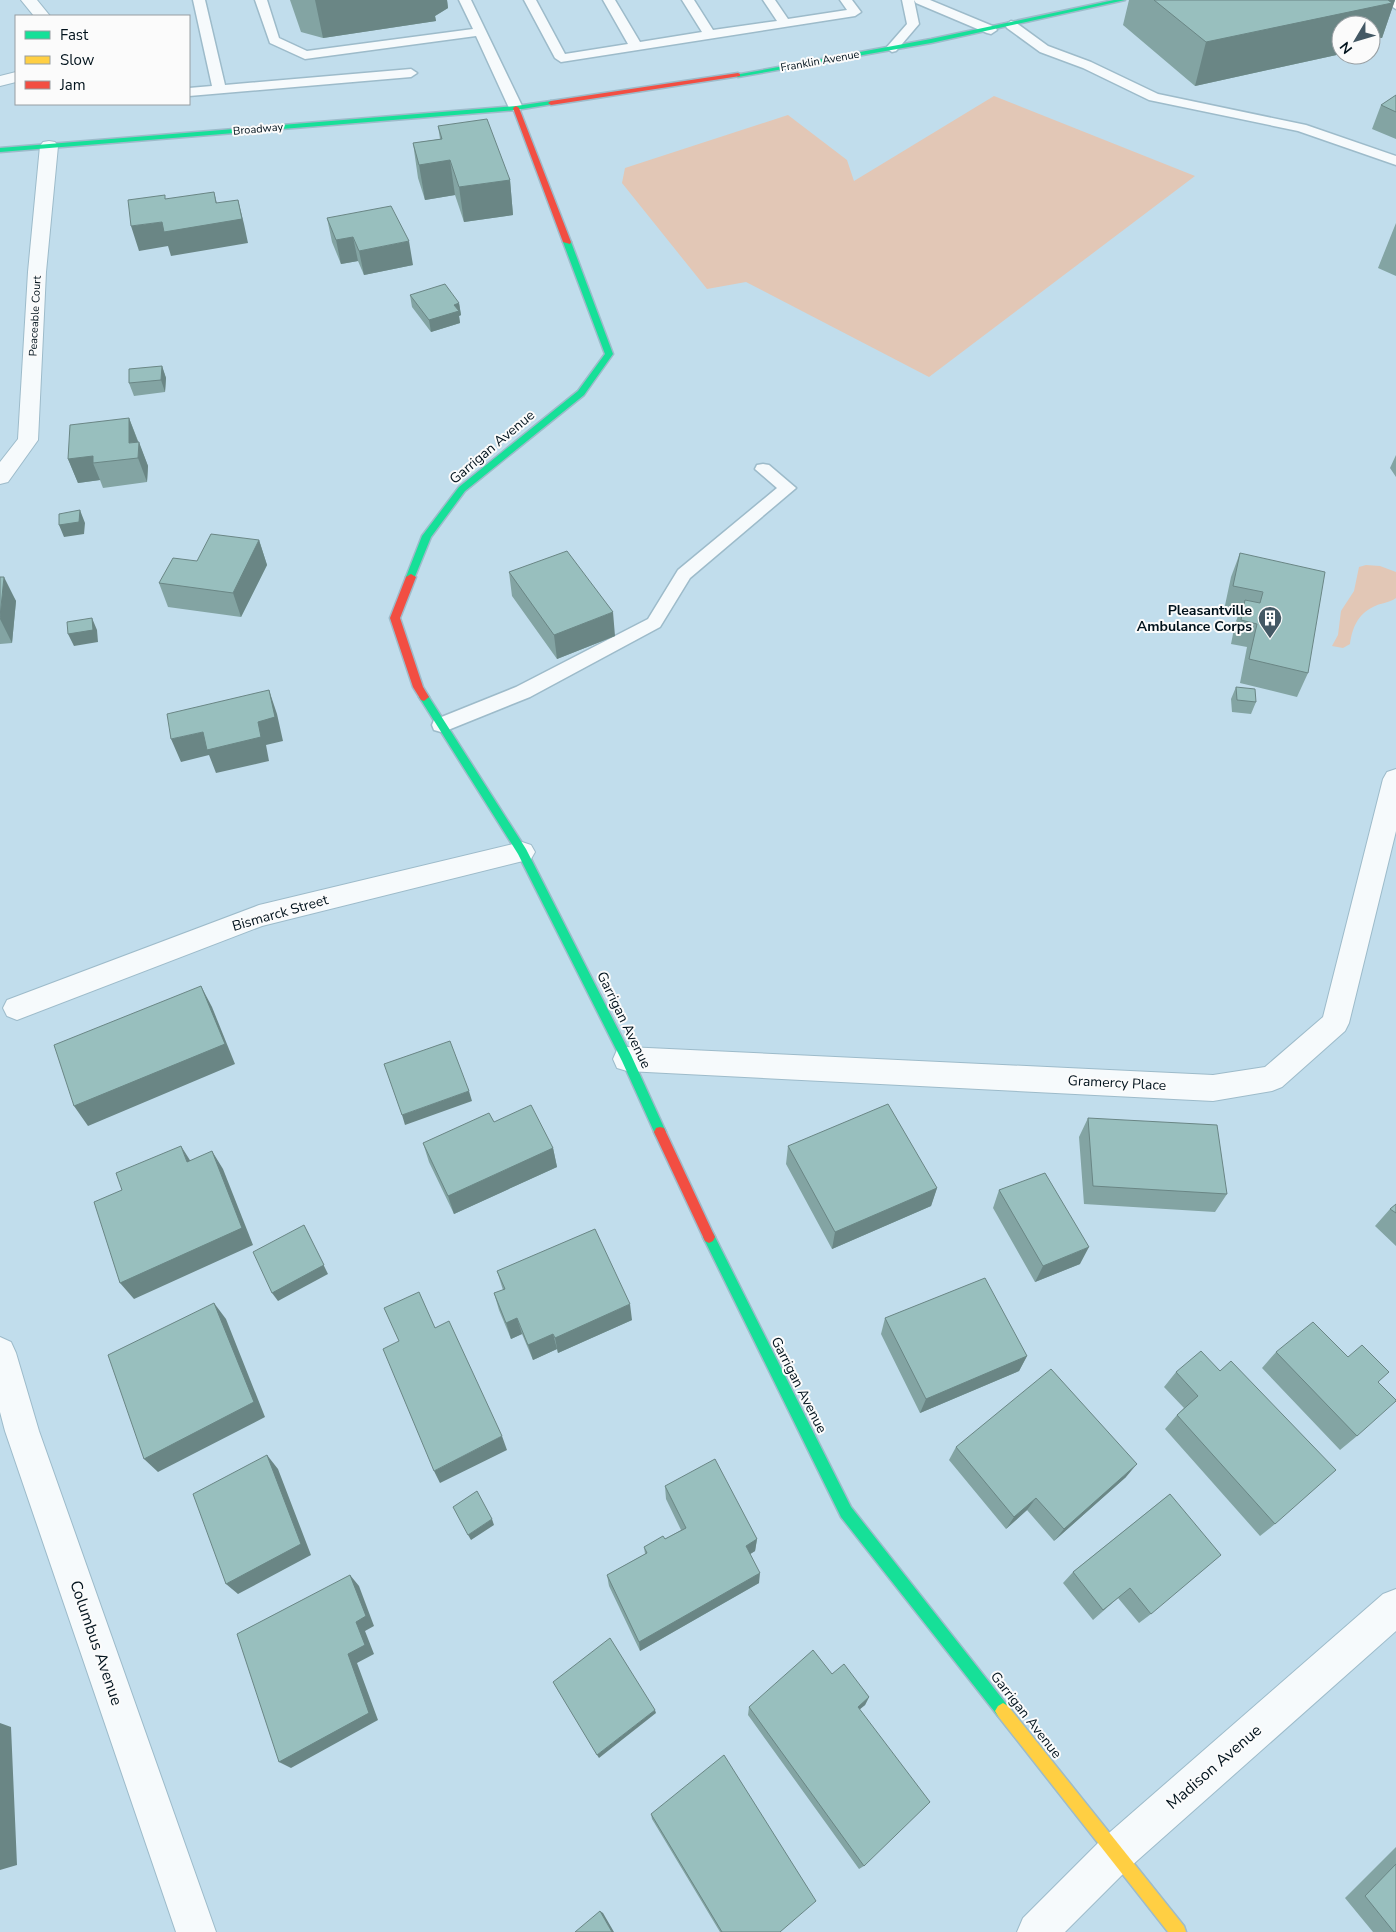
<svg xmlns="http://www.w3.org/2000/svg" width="1396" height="1932" font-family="'Nunito Sans',sans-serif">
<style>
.green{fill:#e2c7b6}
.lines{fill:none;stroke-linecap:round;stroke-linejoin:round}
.lane-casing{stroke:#9dbbca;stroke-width:3}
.street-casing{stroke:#9dbbca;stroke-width:2}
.fast-casing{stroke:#9dbbca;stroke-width:3}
.slow-casing{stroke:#9dbbca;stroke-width:3}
.jam-casing{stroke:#9dbbca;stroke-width:3}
.lane{fill:#f6fafc;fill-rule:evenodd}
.street{fill:#f6fafc;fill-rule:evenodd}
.fast{fill:#16e098;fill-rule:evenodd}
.slow{fill:#ffcf43;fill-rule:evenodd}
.jam{fill:#f24e42;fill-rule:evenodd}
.wall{fill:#83a4a3}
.shaded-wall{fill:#6a8685}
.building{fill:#98bfbe;stroke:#6a8685}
.labels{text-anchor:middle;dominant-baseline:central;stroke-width:4;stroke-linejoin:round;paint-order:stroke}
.far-street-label{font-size:11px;fill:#01121c;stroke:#fbfbfb}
.street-label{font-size:14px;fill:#01121c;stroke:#fbfbfb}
.poi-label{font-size:14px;font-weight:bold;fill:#01121c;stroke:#fbfbfb;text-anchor:end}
.near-street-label{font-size:16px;fill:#01121c;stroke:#fbfbfb}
</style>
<rect width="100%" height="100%" fill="#c1ddec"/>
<!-- green -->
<path class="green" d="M994,96L1195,176L929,377L746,282L707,289L622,183L625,168L788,115L847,160L854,181Z
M1366,565L1380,566L1396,572V598C1389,603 1380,603 1373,607C1357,615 1352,629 1350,644L1343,648L1332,646L1338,635L1341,611L1354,591L1359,567Z"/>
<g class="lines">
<!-- lane casing -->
<g class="lane-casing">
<path id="lane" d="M193,0H205L225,85L411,69L417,73L411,77L189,96V88L212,86Z
M255,0H267L279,38L307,51L473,29L459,0H471L523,108L516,112L509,108L476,36L305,59L270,43Z
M524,0H536L565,54L628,44L603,0H615L640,42L702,32L682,0H694L713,30L777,21L763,0H775L788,19L847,10L840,0H852L861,12L855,16L561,62L555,58Z
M902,0H914L919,24L896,51L892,52L886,48L907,24Z
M914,0H930L995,27L997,30L991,34L987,33L916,3Z
M1381,0H1396V9Z
M1011,21L1015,22L1048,46L1091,62L1158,94L1306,125L1396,156V165L1298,131L1149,100L1083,68L1040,52L1007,28L1005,25Z
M763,464L769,465L796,488L690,578L660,627L530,697L448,730L441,732L434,730L432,725L434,720L516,687L648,619L678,570L777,488L755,469L757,465Z"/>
</g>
<!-- street casing -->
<g class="street-casing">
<path id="street" d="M21,0H37L50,16H34Z
M16,72V82L0,86V76Z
M49,141L55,142L58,146L46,272L38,440L8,482L0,484V462L18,439L28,272L40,146L43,142Z
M1396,769V831L1349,1023L1345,1031L1282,1087L1272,1091L1213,1101L627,1071L617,1068L613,1059L617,1050L627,1047L1213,1075L1265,1067L1323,1017L1383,779L1387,772Z
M522,842L531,845L535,852L531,859L262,926L17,1020L7,1016L3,1008L7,1000L259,905Z
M0,1337L11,1342L16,1353L39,1431L216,1932H176L5,1431L0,1412Z
M1396,1589V1631L1130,1867L1065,1932H1017L1023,1918L1102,1839L1383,1594Z"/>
</g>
<!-- fast casing -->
<g class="fast-casing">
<path id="fast" d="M1114,0H1125L931,43L738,77L735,75L931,39Z
M551,101L554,103L553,104L516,110L0,152V148L516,106Z
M564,240L571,242L613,354L584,395L465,491L431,537L414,579H408L406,577L422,536L459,487L578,391L605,354L563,242Z
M424,693L427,694L526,849L631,1055L666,1132L664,1136L660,1137L656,1136L622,1061L518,854L421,700L419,697L421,694Z
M709,1231L713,1233L851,1507L1008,1706L1011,1711L1008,1716L1003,1719L998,1716L841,1517L705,1241L703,1237L705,1233Z"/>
</g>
<!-- slow casing -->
<g class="slow-casing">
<path id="slow" d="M1003,1703L1008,1706L1184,1926L1186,1932H1168L998,1716L995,1711L998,1706Z"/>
</g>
<!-- jam casing -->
<g class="jam-casing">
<path id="jam" d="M738,73L740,74V76L551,105L548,103L551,101Z
M516,106L519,108L571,242L570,244L563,242L513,108Z
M411,574L416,577L400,618L423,687L429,697L424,701L421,700L413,687L390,618L406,577Z
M660,1127L664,1128L713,1233L715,1237L713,1241L709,1243L705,1241L654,1132L656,1128Z"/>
</g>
<!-- lane -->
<use href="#lane" class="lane"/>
<!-- street -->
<use href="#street" class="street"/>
<!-- fast -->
<use href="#fast" class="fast"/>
<!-- slow -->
<use href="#slow" class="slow"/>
<!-- jam -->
<use href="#jam" class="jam"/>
</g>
<!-- wall -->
<path class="wall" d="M290,0H447L448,8L435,16L436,21L323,38L301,32Z
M1129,0H1395L1382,38H1380L1377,46L1341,25V54L1195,86L1123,25Z
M1396,95V139L1372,129L1381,105Z
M438,126L510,180L513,215L464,222L455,195L425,200L418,178L413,143L440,139Z
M327,218L413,265L364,275L358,261L341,264L332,242Z
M1396,223V276L1378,268Z
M410,295L459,303L461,315L459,316L460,323L431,332L412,307Z
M162,366L166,378L165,392L134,396L129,383Z
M129,418L148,466L147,482L103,488L100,480L78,483L68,459Z
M1396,455V477L1390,468Z
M259,540L267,565L241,617L168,607L159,583L197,561Z
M1240,553L1308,673L1297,697L1240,683L1247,647L1231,644L1235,624L1239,613L1224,610L1231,577Z
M509,572L615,636L557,659L512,596Z
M0,577L16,601L12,643L0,644Z
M1236,687L1256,702L1251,714L1232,712L1231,699Z
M1088,1118L1227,1194L1215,1212L1084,1204L1079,1137Z
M494,1122L553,1148L557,1167L454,1214L429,1162L423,1143Z
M788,1146L937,1188L931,1206L832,1249L786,1164Z
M999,1190L1080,1264L1035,1282L993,1208Z
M1396,1204V1246L1375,1226L1390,1209Z
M497,1271L632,1320L558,1353L557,1349L533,1360L522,1334L511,1339L499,1310L494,1293L503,1290Z
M885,1318L1027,1356L1019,1371L920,1413L881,1334Z
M1276,1352L1348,1357L1378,1382L1357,1436L1340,1450L1262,1368Z
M1220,1371L1275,1524L1260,1536L1165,1429L1177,1415L1184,1408L1164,1387L1176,1372Z
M956,1447L1126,1477L1054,1541L1027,1510L1006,1529L949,1460Z
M665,1486L757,1539L755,1551L750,1554L759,1583L640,1651L609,1586L607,1575L645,1554L644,1547L665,1539L681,1530L666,1499Z
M1170,1494L1151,1614L1139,1623L1118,1598L1093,1620L1063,1583L1073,1572Z
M832,1674L869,1697L865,1705L860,1709L864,1866L859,1869L748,1715L749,1707Z
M651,1814L780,1932H720L652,1819Z
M1396,1847V1932H1373L1345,1898Z"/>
<!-- shaded-wall -->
<path class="shaded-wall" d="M315,0H447L448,8L435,16L436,21L323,38Z
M1383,0H1395L1382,38H1380L1377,46L1371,47V25H1341V54L1195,86L1206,42Z
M450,160L455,195L425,200L419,165Z
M510,180L513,215L464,222L459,187Z
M214,192L220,216L238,200L244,224L248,243L171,256L168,246L139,251L131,226L162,222L216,203Z
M353,237L358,261L341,264L336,240Z
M409,241L413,265L364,275L359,251Z
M459,303L461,315L459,316L460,323L431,332L429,320L454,305Z
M162,366L166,378L165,392L161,380Z
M129,418L138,442L129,443Z
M139,442L148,466L147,482L138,458Z
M93,456V463L100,480L78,483L68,459Z
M80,510L85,523L84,534L64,537L59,525Z
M259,540L267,565L241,617L233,593Z
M4,577L16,601L12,643L0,619Z
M613,612L615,636L557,659L554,635Z
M92,618L97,630L98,642L74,646L68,634Z
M269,690L277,714L283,741L266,745L269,761L216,773L209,755L181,762L171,739L203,732Z
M201,986L212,1007L235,1064L88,1126L74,1106Z
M469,1091L472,1101L405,1125L402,1115Z
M181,1146L193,1165L187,1162Z
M553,1148L557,1167L454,1214L448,1196Z
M212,1151L223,1169L253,1245L134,1299L120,1283Z
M937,1188L931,1206L832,1249L835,1232Z
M304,1225L328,1274L278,1301L272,1293Z
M1089,1247L1080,1264L1035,1282L1043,1266Z
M214,1303L226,1319L265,1417L158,1472L144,1459Z
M630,1304L632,1320L558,1353L555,1338Z
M517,1318L522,1334L511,1339L506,1323Z
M553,1334L557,1349L533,1360L528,1345Z
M1027,1356L1019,1371L920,1413L926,1399Z
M502,1436L507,1450L440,1483L434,1471Z
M267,1455L278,1469L311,1555L238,1594L226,1584Z
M1137,1464L1126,1477L1054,1541L1064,1529Z
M1036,1498L1027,1510L1006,1529L1014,1517Z
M492,1519L494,1525L471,1540L468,1535Z
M757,1539L755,1551L744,1558L746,1546Z
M760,1573L759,1583L640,1651L639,1642Z
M350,1575L359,1586L374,1626L365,1631L374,1654L357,1663L378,1720L291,1768L279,1762L348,1654L356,1622Z
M869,1697L865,1705L854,1714L858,1707Z
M655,1710L656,1713L599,1758L597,1755Z
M0,1723L11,1727L17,1865L0,1870Z
M600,1911L603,1913L614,1932H612Z"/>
<!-- building -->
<path class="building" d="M1154,0H1388L1392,3L1206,42Z
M1396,95V112L1381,105Z
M487,119L510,180L459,187L450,160L419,165L413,143L442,139L438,126Z
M214,192L216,203L238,200L242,219L164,232L162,222L131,226L128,200L165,195V199Z
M391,206L409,241L359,251L353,237L336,240L327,218Z
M445,284L459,303L454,305L459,311L429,320L410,295Z
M162,366L161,380L129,383V369Z
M129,418V443L139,442L138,458L93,463V456L68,459L70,425Z
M80,510L79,522L59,525V514Z
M211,534L259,540L233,593L159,583L173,558L197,561Z
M567,551L613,612L554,635L509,572Z
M1240,553L1325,572L1308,673L1249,659L1257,624L1241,620L1245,600L1260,603L1263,592L1233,586Z
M0,577H4L0,617Z
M92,618L93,630L68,634L67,622Z
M1236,687L1255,689L1256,702L1237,700Z
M269,690L275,717L258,722L261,737L207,750L203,732L171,739L167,714Z
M201,986L225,1044L74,1106L54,1045Z
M450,1041L469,1091L402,1115L384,1064Z
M888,1104L937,1188L835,1232L788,1146Z
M531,1105L553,1148L448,1196L423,1143L489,1113L494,1122Z
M1088,1118L1217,1125L1227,1194L1093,1186Z
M181,1146L187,1162L212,1151L242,1228L120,1283L94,1202L122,1190L116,1173Z
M1045,1173L1089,1247L1043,1266L999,1190Z
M1396,1204V1213L1390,1209Z
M304,1225L324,1265L272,1293L253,1252Z
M595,1229L630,1304L555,1338L553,1334L528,1345L517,1318L506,1323L494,1293L505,1289L497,1271Z
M985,1278L1027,1356L926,1399L885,1318Z
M419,1292L435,1328L449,1321L502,1436L434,1471L383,1349L399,1341L384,1308Z
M214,1303L254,1402L144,1459L108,1355Z
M1313,1322L1348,1357L1362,1345L1389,1372L1378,1382L1396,1400V1401L1357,1436L1276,1352Z
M1201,1351L1220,1371L1231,1361L1336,1470L1275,1524L1177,1415L1198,1396L1176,1372Z
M1051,1369L1137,1464L1064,1529L1036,1498L1014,1517L956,1447Z
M267,1455L301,1544L226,1584L193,1494Z
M715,1459L757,1539L746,1546L760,1573L639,1642L607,1575L647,1553L644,1547L663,1536L665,1539L686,1528L665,1486Z
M477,1491L492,1519L468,1535L453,1507Z
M1170,1494L1221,1555L1151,1614L1130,1588L1103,1610L1073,1572Z
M350,1575L366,1616L356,1622L365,1645L348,1654L369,1713L279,1762L237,1634Z
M610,1638L655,1710L597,1755L553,1682Z
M813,1650L832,1674L844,1664L869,1697L858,1707L930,1802L864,1866L749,1707Z
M724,1755L816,1901L780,1932H722L651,1814Z
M1396,1864V1932H1394L1365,1896Z
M600,1911L612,1932H575Z"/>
<!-- icons -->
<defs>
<g id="building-pin" transform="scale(1.25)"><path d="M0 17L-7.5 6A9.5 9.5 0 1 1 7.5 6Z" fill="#445965" stroke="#fbfbfb"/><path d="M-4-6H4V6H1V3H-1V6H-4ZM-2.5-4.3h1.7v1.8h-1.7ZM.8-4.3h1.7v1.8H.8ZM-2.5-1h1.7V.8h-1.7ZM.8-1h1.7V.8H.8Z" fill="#fff"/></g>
</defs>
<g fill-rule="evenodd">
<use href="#building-pin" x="1270" y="618"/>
</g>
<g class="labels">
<!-- far-street labels -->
<g class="far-street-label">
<text transform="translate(820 61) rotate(-10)">Franklin Avenue</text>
<text transform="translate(258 129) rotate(-5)">Broadway</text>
<text transform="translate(35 316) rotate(-87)">Peaceable Court</text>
</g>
<!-- street labels -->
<g class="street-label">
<text transform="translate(492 447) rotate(-40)">Garrigan Avenue</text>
<text transform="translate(280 913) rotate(-16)">Bismarck Street</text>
<text transform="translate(624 1020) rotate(64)">Garrigan Avenue</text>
<text transform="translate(1117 1083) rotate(3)">Gramercy Place</text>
<text transform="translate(799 1385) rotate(63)">Garrigan Avenue</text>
<text transform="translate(1026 1715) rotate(52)">Garrigan Avenue</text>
</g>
<!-- poi labels -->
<g class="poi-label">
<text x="1252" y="610">Pleasantville<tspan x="1252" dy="16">Ambulance Corps</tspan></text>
</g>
<!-- near-street labels -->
<g class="near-street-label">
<text transform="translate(96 1643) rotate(71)">Columbus Avenue</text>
<text transform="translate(1214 1767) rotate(-41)">Madison Avenue</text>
</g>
</g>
<!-- legend -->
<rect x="15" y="15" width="175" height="90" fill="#fbfbfb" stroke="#979ea2"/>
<rect x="25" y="31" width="25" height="8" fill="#16e098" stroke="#979ea2"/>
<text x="60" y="40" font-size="15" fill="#01121c">Fast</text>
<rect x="25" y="56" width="25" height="8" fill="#ffcf43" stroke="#979ea2"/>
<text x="60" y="65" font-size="15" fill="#01121c">Slow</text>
<rect x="25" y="81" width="25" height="8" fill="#f24e42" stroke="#979ea2"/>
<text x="60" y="90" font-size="15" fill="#01121c">Jam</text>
<!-- north arrow -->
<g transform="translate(1356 40) rotate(232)"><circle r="24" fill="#fbfbfb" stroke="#979ea2"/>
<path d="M0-4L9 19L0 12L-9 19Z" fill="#445965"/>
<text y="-8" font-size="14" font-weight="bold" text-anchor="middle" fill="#01121c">N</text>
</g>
</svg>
